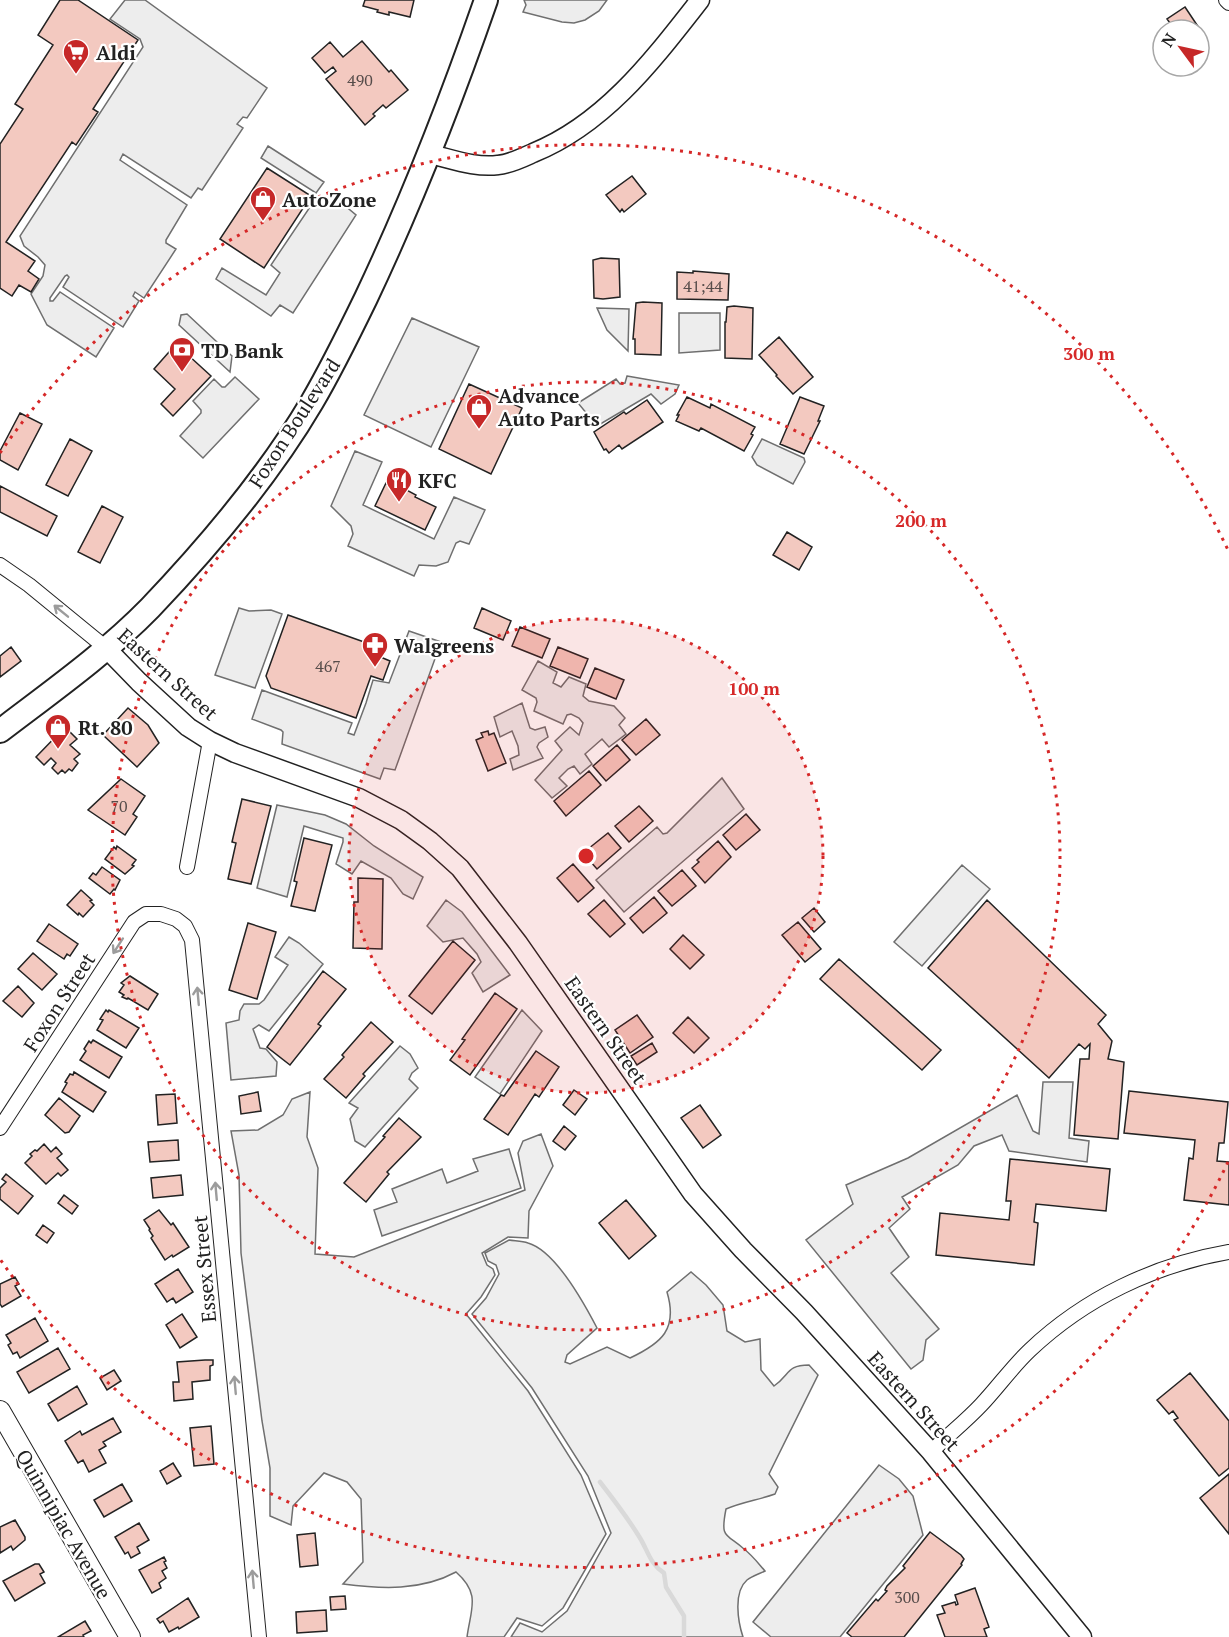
<svg xmlns="http://www.w3.org/2000/svg" width="1229" height="1637" font-family="'PT Serif',serif">
<style>
.green{fill:#eee;stroke:#6f6f6f;stroke-width:1.5}
.parking{fill:#ededed;stroke:#6f6f6f;stroke-width:1.5}
.lines{fill:none;stroke-linecap:round;stroke-linejoin:round}
.stream{stroke:#d9d9d9;stroke-width:4.5}
.building{fill:#f3c9c0;stroke:#222;stroke-width:1.5}
.minor-casing{stroke:#222;stroke-width:16}
.tertiary-casing{stroke:#222;stroke-width:21}
.secondary-casing{stroke:#222;stroke-width:22}
.primary-casing{stroke:#222;stroke-width:26}
.minor{stroke:#fff;stroke-width:14}
.tertiary{stroke:#fff;stroke-width:18}
.secondary{stroke:#fff;stroke-width:20}
.primary{stroke:#fff;stroke-width:22}
.oneway{stroke:#9c9c9c}
.ring{fill:none;stroke:#d62828;stroke-width:3;stroke-dasharray:3 6}
.labels{text-anchor:middle;dominant-baseline:central;stroke-width:4.5;stroke-linejoin:round;paint-order:stroke}
.number-label{font-size:16px;fill:#564c4a}
.poi-label{font-size:20px;font-weight:bold;fill:#222;stroke:#fff;text-anchor:start}
.street-label{font-size:20px;fill:#222;stroke:#fff}
.centre{fill:#d62828;stroke:#fff;stroke-width:3}
.ring-label{font-size:18px;text-anchor:middle;font-weight:bold;fill:#d62828;stroke:#fff;stroke-width:4.5;stroke-linejoin:round;paint-order:stroke}
</style>
<rect width="100%" height="100%" fill="#fff"/>
<!-- green -->
<path class="green" d="M310,1092L307,1137L318,1168L315,1254L354,1257L525,1190L518,1153L523,1141L541,1134L553,1166L529,1211L528,1238L508,1237L482,1253L487,1265L493,1269L495,1275L481,1297L466,1314L528,1391L581,1475L606,1534L563,1608L542,1626L517,1618L504,1637H467C471,1608 481,1594 456,1572C421,1591 382,1589 343,1584L363,1562L361,1499L347,1482L324,1473L293,1506L291,1525L270,1516V1468L262,1421L241,1253L239,1175L231,1131L258,1130L283,1115L292,1099Z
M509,1240C515,1241 522,1241 528,1243C556,1251 584,1303 597,1328L567,1355L565,1362L570,1364L607,1347L630,1358C662,1343 678,1329 667,1292L691,1272L706,1285L723,1305L727,1331L745,1342L760,1339L761,1370L774,1386C790,1375 786,1365 809,1365L818,1375L769,1474L778,1487L775,1494C758,1500 742,1502 726,1509C720,1539 726,1533 744,1549C752,1555 758,1563 765,1571C759,1574 752,1576 747,1580C733,1592 738,1622 743,1637H511L520,1623L542,1632L567,1611L611,1533L588,1476L532,1388L472,1314L486,1298L499,1274L496,1265L488,1261L485,1253Z"/>
<!-- parking -->
<path class="parking" d="M125,0H145L267,88L247,118L243,117L237,124L243,128L202,190L198,188L191,198L123,154L120,160L187,205L166,240V243L176,249L144,298L135,292L133,296L139,301L123,327L63,287L69,277L67,275L65,276L50,298V301H53L60,292L114,328L96,357L47,325L31,294L43,276L45,265L38,257L24,246L20,236L143,47L140,39L110,19Z
M524,0H607L599,11L585,20L574,23L562,22L523,12L526,5Z
M268,146L324,182L316,193L261,158Z
M316,198L326,204L344,205L356,215L293,313L280,305L271,316L216,279L222,268L266,295L280,273L271,265Z
M597,308L629,309L628,351L607,330Z
M679,313H720V350L679,353Z
M187,314L232,356L230,372L179,325L181,315Z
M412,318L479,347L431,447L364,415Z
M627,376L679,385L675,394L661,404L651,394L597,426L578,403L616,379L620,384L625,383Z
M235,377L259,399L203,458L180,436L201,413V410L193,401L214,379L222,387H225Z
M762,439L804,458L805,462L793,484L757,465L752,457Z
M355,451L382,462L363,505L434,539L454,497L485,510L469,544L460,541L456,543L448,562L436,566L419,565L414,576L348,546L353,534L351,526L331,506Z
M239,608L249,611L271,610L282,614L255,688L215,675Z
M409,631L441,642L395,770L384,768L380,779L282,744L283,732L281,730L252,719L262,690L352,723L348,733L354,735L366,703L373,680L389,683Z
M538,661L557,672L553,683L561,687L569,677L586,684L583,696L589,701L614,706L625,718L619,725L626,734L609,747L602,739L585,754L592,764L580,774L574,766L568,769L559,778L567,786L552,798L535,780L562,750L555,741L570,727L579,735L583,723L579,718L571,714L567,715L563,724L534,711L537,702L536,698L522,690Z
M522,703L530,728L535,730L545,727L548,737L539,743L537,747L543,758L513,770L510,759L519,755L518,746L512,731L500,737L494,717Z
M722,778L744,809L624,912L596,880L657,827L663,834L667,833Z
M277,805L325,815L346,824L374,846L423,877L413,899L403,894L391,878L361,861L352,874L336,864L343,842V838L304,826L287,897L257,888Z
M962,865L990,889L922,966L894,942Z
M446,900L462,912L510,975L483,992L472,973L481,962L477,954L463,938L443,942L427,926Z
M289,937L299,943L323,964L269,1031L259,1025L253,1029L260,1048L266,1049L277,1062L276,1076L231,1080L226,1023L239,1020L240,1011L244,1004H259L264,1000L288,965L275,957Z
M522,1010L542,1031L500,1094L475,1077Z
M400,1046L410,1054L418,1068L412,1073L409,1079L418,1088L365,1147L355,1141L350,1119L358,1108L349,1103Z
M1043,1082H1073L1069,1138L1089,1141L1087,1162L1009,1151L1002,1135L974,1146L958,1165L902,1197L910,1209L889,1228L909,1257L891,1273L939,1329L926,1340L923,1360L911,1369L806,1240L853,1204L846,1185L908,1158L1017,1095L1033,1131L1039,1134Z
M509,1149L521,1188L382,1236L374,1210L397,1202L392,1189L442,1169L447,1183L478,1171L473,1159Z
M879,1465L899,1479L913,1496L923,1535L840,1637H771L753,1622Z"/>
<g class="lines">
<!-- stream -->
<path class="stream" d="M600,1482C614,1500 628,1518 640,1538C648,1551 650,1564 664,1573L666,1587L684,1616V1637"/>
</g>
<!-- building -->
<path class="building" d="M60,0H78L138,40L93,109L98,112L76,145L72,142L6,242L35,261L28,271L39,279L31,292L19,285L12,296L0,288V144L23,109L15,104L53,45L38,35Z
M365,0H414L410,17L389,12V15L377,12L378,10L363,6Z
M1185,7L1201,31L1199,32V30H1175L1167,19Z
M362,41L389,72L391,70L408,90L386,108L383,105L373,114L375,116L365,125L326,79L336,71L333,67L325,73L312,58L330,42L343,57Z
M267,168L311,196L264,268L220,239Z
M632,176L646,194L624,212L622,209L620,212L606,195Z
M601,258L619,259L620,297L603,299L594,298L593,260Z
M693,271L729,274L728,300L677,299V272L693,273Z
M643,302L662,303L661,355L635,354V339H633L636,303Z
M734,306L753,308L752,359L725,358V322H726L727,307Z
M779,337L813,377L793,394L776,376L777,375L759,355Z
M176,344L211,376L173,416L161,404L175,389L154,369Z
M469,384L522,408L491,474L439,449Z
M687,397L710,408L711,404L755,427L751,434L753,435L744,451L701,428L699,431L676,421L679,415H677Z
M800,397L824,406L818,421H820L804,454L780,444Z
M647,400L663,422L622,449L619,445L609,453L606,449L604,450L594,432L624,412L626,414Z
M20,413L42,424L18,470L0,460V451Z
M70,439L92,451L68,496L46,485Z
M386,483L402,491L403,488L416,495L415,497L436,507L425,530L375,506Z
M0,486L57,516L47,536L0,512Z
M102,506L123,517L100,563L78,552Z
M787,532L812,547L799,570L773,555Z
M482,608L511,621L503,640L474,628Z
M288,615L381,648L378,656L390,661L383,680L371,676L356,718L271,688L266,676Z
M520,627L550,639L542,658L512,646Z
M11,647L21,661L0,677V656Z
M558,647L588,659L580,678L550,666Z
M595,668L624,680L616,699L587,687Z
M128,708L148,725L159,743L137,767L103,735Z
M646,719L660,735L636,755L622,740Z
M65,727L77,739L70,745L80,754L74,759L78,763L72,771L69,769L65,773L62,770L58,774L52,768L56,763L51,758L44,765L36,757Z
M488,731L489,735L494,733L506,763L488,771L476,740L483,737L481,733Z
M617,745L630,760L606,781L593,766Z
M589,771L601,785L566,816L554,801Z
M121,779L145,796L133,814L137,817L125,835L88,810Z
M242,799L271,806L251,884L228,879L236,843L232,842Z
M639,806L653,821L629,842L615,826Z
M746,814L760,830L736,850L723,835Z
M608,833L621,848L597,869L583,853Z
M304,838L332,845L315,911L291,906L297,882L294,881Z
M718,841L731,857L705,883L692,868L699,862L697,860Z
M117,846L136,860L132,865L134,866L125,874L105,859L114,847L116,849Z
M573,864L594,888L578,902L557,878Z
M102,867L120,880L115,890L114,889L110,894L89,878L93,873L96,875Z
M682,870L696,886L672,906L658,891Z
M358,878L383,879L382,949L353,948L354,902H358Z
M81,890L92,900L90,901L94,905L83,917L79,913L78,915L67,905Z
M654,897L667,913L643,933L630,918Z
M604,900L625,924L610,937L588,914Z
M987,900L1106,1015L1098,1024L1112,1041L1108,1059L1124,1062L1118,1139L1074,1135L1080,1059H1089L1090,1044L1085,1049L1079,1044L1049,1078L928,968Z
M814,908L825,922L814,932L802,918Z
M798,922L821,949L805,962L782,935Z
M248,923L276,932L257,999L229,990Z
M49,924L78,944L70,956L67,954L64,959L37,941Z
M683,935L704,955L690,969L670,949Z
M453,941L475,960L432,1014L409,996Z
M33,953L57,974L42,990L18,969Z
M839,959L941,1050L922,1070L820,979Z
M323,971L346,989L318,1024L321,1026L290,1065L267,1047Z
M130,976L158,994L148,1010L128,998L127,999L122,997L124,995L119,992L124,985L121,983Z
M18,986L34,1003L22,1017L3,1001Z
M495,993L517,1009L470,1075L450,1060L465,1040L462,1039Z
M106,1010L108,1012L109,1010L139,1028L126,1048L97,1030L103,1020L100,1019Z
M637,1015L653,1037L630,1053L615,1030Z
M688,1017L709,1038L694,1053L673,1033Z
M371,1022L393,1042L363,1074L365,1076L346,1098L324,1079L344,1057L342,1055Z
M93,1040L122,1057L109,1078L80,1060L86,1051L84,1049L89,1041L91,1043Z
M652,1043L657,1052L637,1065L631,1056Z
M536,1051L559,1067L539,1097L535,1094L508,1135L484,1119L501,1095L504,1096Z
M74,1072L106,1092L93,1112L62,1092L67,1083L65,1082L70,1074L73,1075Z
M574,1090L587,1099L575,1115L563,1105Z
M1129,1091L1228,1102L1224,1143H1219L1217,1161L1229,1162V1205L1184,1200L1189,1158L1193,1159L1195,1140L1124,1133Z
M258,1092L261,1111L241,1114L239,1096Z
M175,1094L177,1123L158,1125L156,1095Z
M59,1098L80,1116L69,1132L65,1133L45,1115Z
M700,1105L721,1135L703,1148L681,1118Z
M399,1118L421,1137L387,1172L389,1174L366,1202L344,1183L385,1137L383,1136Z
M564,1126L576,1136L565,1150L553,1141Z
M178,1140L179,1160L150,1162L148,1142Z
M44,1144L51,1152L56,1147L62,1154L57,1158L68,1170L61,1176L58,1173L46,1184L25,1163L32,1156L30,1154L35,1150L37,1151Z
M1010,1159L1110,1169L1106,1211L1036,1204L1034,1222L1038,1223L1034,1265L936,1255L940,1213L1009,1220L1011,1201H1006Z
M6,1174L33,1196L18,1214L0,1199V1188L6,1182L2,1179Z
M181,1175L183,1195L153,1198L151,1178Z
M64,1195L78,1206L72,1214L58,1203Z
M626,1200L656,1236L629,1259L599,1223Z
M159,1210L171,1225L173,1223L189,1247L173,1257L172,1255L165,1260L151,1238L153,1236L149,1230L150,1229L144,1220Z
M43,1225L54,1233L47,1243L36,1235Z
M178,1269L193,1292L176,1303L173,1298L167,1302L155,1284Z
M15,1277L19,1284L15,1286L21,1296L2,1307L0,1304V1284Z
M182,1314L197,1337L180,1348L166,1325Z
M35,1318L48,1341L20,1358L17,1352L13,1354L8,1345L11,1343L6,1335Z
M58,1348L70,1369L29,1393L17,1372Z
M205,1360H213V1365L210,1366V1380L192,1382L193,1399L174,1401L173,1382H179L177,1362Z
M114,1370L121,1381L107,1390L100,1378Z
M1190,1373L1229,1421V1468L1219,1476L1174,1420L1178,1418L1173,1411L1169,1414L1157,1400Z
M77,1386L87,1404L58,1421L48,1404Z
M113,1418L121,1432L103,1442L106,1446L99,1450L106,1463L89,1472L83,1460L78,1463L65,1441L80,1431L82,1435Z
M211,1426L214,1464L194,1466L190,1428Z
M173,1463L181,1476L167,1484L160,1471Z
M1229,1474V1534L1200,1498Z
M122,1484L132,1501L104,1517L94,1500Z
M15,1520L25,1537V1540L13,1550L11,1546L0,1553V1527Z
M139,1523L149,1540L137,1547L140,1553L131,1558L128,1552L125,1554L115,1537Z
M930,1532L961,1555L964,1559L961,1564L962,1565L904,1637H852L847,1633L876,1599L878,1601L887,1591L885,1590L887,1586L905,1568L903,1566Z
M315,1533L318,1565L300,1567L297,1535Z
M164,1557L166,1561L164,1562L167,1568L162,1571L166,1578L159,1583L161,1588L152,1593L139,1570Z
M35,1564H39L44,1572L40,1574L45,1583L15,1601L3,1581Z
M975,1588L989,1627L984,1629L987,1637H945L937,1615L945,1613L942,1606L955,1602L956,1605L958,1604L955,1595Z
M345,1596L346,1609L331,1610L330,1597Z
M188,1598L199,1617L179,1629L178,1627L169,1632L163,1621L160,1623L157,1619Z
M326,1610L327,1631L297,1633L296,1612Z
M85,1621L91,1631L83,1635L84,1637H58Z"/>
<g class="lines">
<!-- minor casing -->
<g class="minor-casing">
<path id="minor" d="M1226,0L1229,3
M0,565L29,585L106,648
M187,867L210,741
M0,1128L134,922L146,914H161L176,919L185,926L192,940L259,1637
M931,1452C947,1436 965,1422 981,1405C998,1387 1012,1367 1030,1350C1085,1298 1154,1265 1229,1252"/>
</g>
<!-- tertiary casing -->
<g class="tertiary-casing">
<path id="tertiary" d="M430,154C452,159 475,168 498,165C510,164 522,158 533,153C605,124 653,60 700,0
M106,648L139,682L188,727L210,741L235,753L359,798L401,820L430,841L460,868L518,943L693,1194L743,1250L804,1312L931,1452L1082,1637"/>
</g>
<!-- secondary casing -->
<g class="secondary-casing">
<path id="secondary" d="M0,1411L130,1637"/>
</g>
<!-- primary casing -->
<g class="primary-casing">
<path id="primary" d="M0,731C51,692 105,654 150,608C210,545 268,477 312,402C332,368 349,333 366,298C412,201 451,101 486,0"/>
</g>
<!-- minor -->
<use href="#minor" class="minor"/>
<!-- tertiary -->
<use href="#tertiary" class="tertiary"/>
<!-- secondary -->
<use href="#secondary" class="secondary"/>
<!-- primary -->
<use href="#primary" class="primary"/>
</g>
<!-- one-way arrows -->
<defs><path id="oneway-shaft" d="M-6 0H5M1.5-3L5.5 0L1.5 3" fill="none" stroke-width="1.6" stroke-linecap="round" stroke-linejoin="round" transform="scale(1.5)"/></defs>
<g class="oneway">
<use href="#oneway-shaft" transform="translate(61 611) rotate(-141)"/>
<use href="#oneway-shaft" transform="translate(118 946) rotate(123)"/>
<use href="#oneway-shaft" transform="translate(198 996) rotate(-95)"/>
<use href="#oneway-shaft" transform="translate(216 1191) rotate(-95)"/>
<use href="#oneway-shaft" transform="translate(235 1385) rotate(-95)"/>
<use href="#oneway-shaft" transform="translate(253 1579) rotate(-95)"/>
</g>
<!-- distance rings -->
<circle cx="586" cy="856" r="237" fill="#d62828" fill-opacity=".12"/>
<g class="ring">
<circle cx="586" cy="856" r="237"/>
<circle cx="586" cy="856" r="474"/>
<path d="M1228 1162A711 711 0 0 1 0 1259M0 453A711 711 0 0 1 1228 550"/>
</g>
<!-- icons -->
<defs>
<g id="supermarket-pin" transform="scale(1.35)"><path d="M0 17L-7.5 6A9.5 9.5 0 1 1 7.5 6Z" fill="#c62828" stroke="#fff"/><path d="M-6-5.5h2.5l.6 2H6L4.5 2H-2.5L-4.4-4H-6ZM-1.5 3.2a1.3 1.3 0 1 0 .1 0ZM3 3.2a1.3 1.3 0 1 0 .1 0Z" fill="#fff"/></g>
<g id="shop-pin" transform="scale(1.35)"><path d="M0 17L-7.5 6A9.5 9.5 0 1 1 7.5 6Z" fill="#c62828" stroke="#fff"/><path d="M-5-2.5h2.3a2.7 3.5 0 0 1 5.4 0H5L5.5 6h-11ZM-1.5-2.5h3a1.5 2.3 0 0 0-3 0Z" fill="#fff"/></g>
<g id="bank-pin" transform="scale(1.35)"><path d="M0 17L-7.5 6A9.5 9.5 0 1 1 7.5 6Z" fill="#c62828" stroke="#fff"/><path d="M-6-4H6V4H-6ZM0-2.3a2.3 2.3 0 1 0 0 4.6a2.3 2.3 0 1 0 0-4.6Z" fill="#fff"/></g>
<g id="restaurant-pin" transform="scale(1.35)"><path d="M0 17L-7.5 6A9.5 9.5 0 1 1 7.5 6Z" fill="#c62828" stroke="#fff"/><path d="M-5-6h1v4h1v-4h1v4h1v-4h1v5L-1.5 .5V6h-2V.5L-5-1ZM5-6V6H3V1.5H1.5Q1.5-4 5-6Z" fill="#fff"/></g>
<g id="pharmacy-pin" transform="scale(1.35)"><path d="M0 17L-7.5 6A9.5 9.5 0 1 1 7.5 6Z" fill="#c62828" stroke="#fff"/><path d="M-2-6h4v4h4v4h-4v4h-4v-4h-4v-4h4Z" fill="#fff"/></g>
</defs>
<g fill-rule="evenodd">
<use href="#supermarket-pin" x="76" y="52"/>
<use href="#shop-pin" x="263" y="199"/>
<use href="#bank-pin" x="182" y="350"/>
<use href="#shop-pin" x="479" y="407"/>
<use href="#restaurant-pin" x="399" y="480"/>
<use href="#pharmacy-pin" x="375" y="645"/>
<use href="#shop-pin" x="58" y="727"/>
</g>
<g class="labels">
<!-- number labels -->
<g class="number-label">
<text x="360" y="80">490</text>
<text x="703" y="286">41;44</text>
<text x="328" y="666">467</text>
<text x="119" y="806">70</text>
<text x="907" y="1597">300</text>
</g>
<!-- poi labels -->
<g class="poi-label">
<text x="96" y="52">Aldi</text>
<text x="282" y="199">AutoZone</text>
<text x="201" y="350">TD Bank</text>
<text x="498" y="395">Advance<tspan x="498" dy="23">Auto Parts</tspan></text>
<text x="418" y="480">KFC</text>
<text x="394" y="645">Walgreens</text>
<text x="78" y="727">Rt. 80</text>
</g>
<!-- street labels -->
<g class="street-label">
<text transform="translate(294 423) rotate(-57)">Foxon Boulevard</text>
<text transform="translate(168 674) rotate(42)">Eastern Street</text>
<text transform="translate(59 1002) rotate(-57)">Foxon Street</text>
<text transform="translate(606 1030) rotate(55)">Eastern Street</text>
<text transform="translate(204 1269) rotate(-95)">Essex Street</text>
<text transform="translate(914 1401) rotate(48)">Eastern Street</text>
<text transform="translate(64 1524) rotate(60)">Quinnipiac Avenue</text>
</g>
</g>
<circle cx="586" cy="856" r="9" class="centre"/>
<g class="ring-label">
<text x="1089" y="360">300 m</text>
<text x="921" y="527">200 m</text>
<text x="754" y="695">100 m</text>
</g>
<!-- north arrow -->
<g transform="translate(1181 48) rotate(303)"><circle r="28" fill="#ffffff" stroke="#a7a7a7" stroke-width="1.5"/>
<path d="M0-4.5L10 22L0 15L-10 22Z" fill="#c62828"/>
<text y="-9" font-size="16" font-weight="bold" text-anchor="middle" fill="#222222">N</text>
</g>
</svg>
